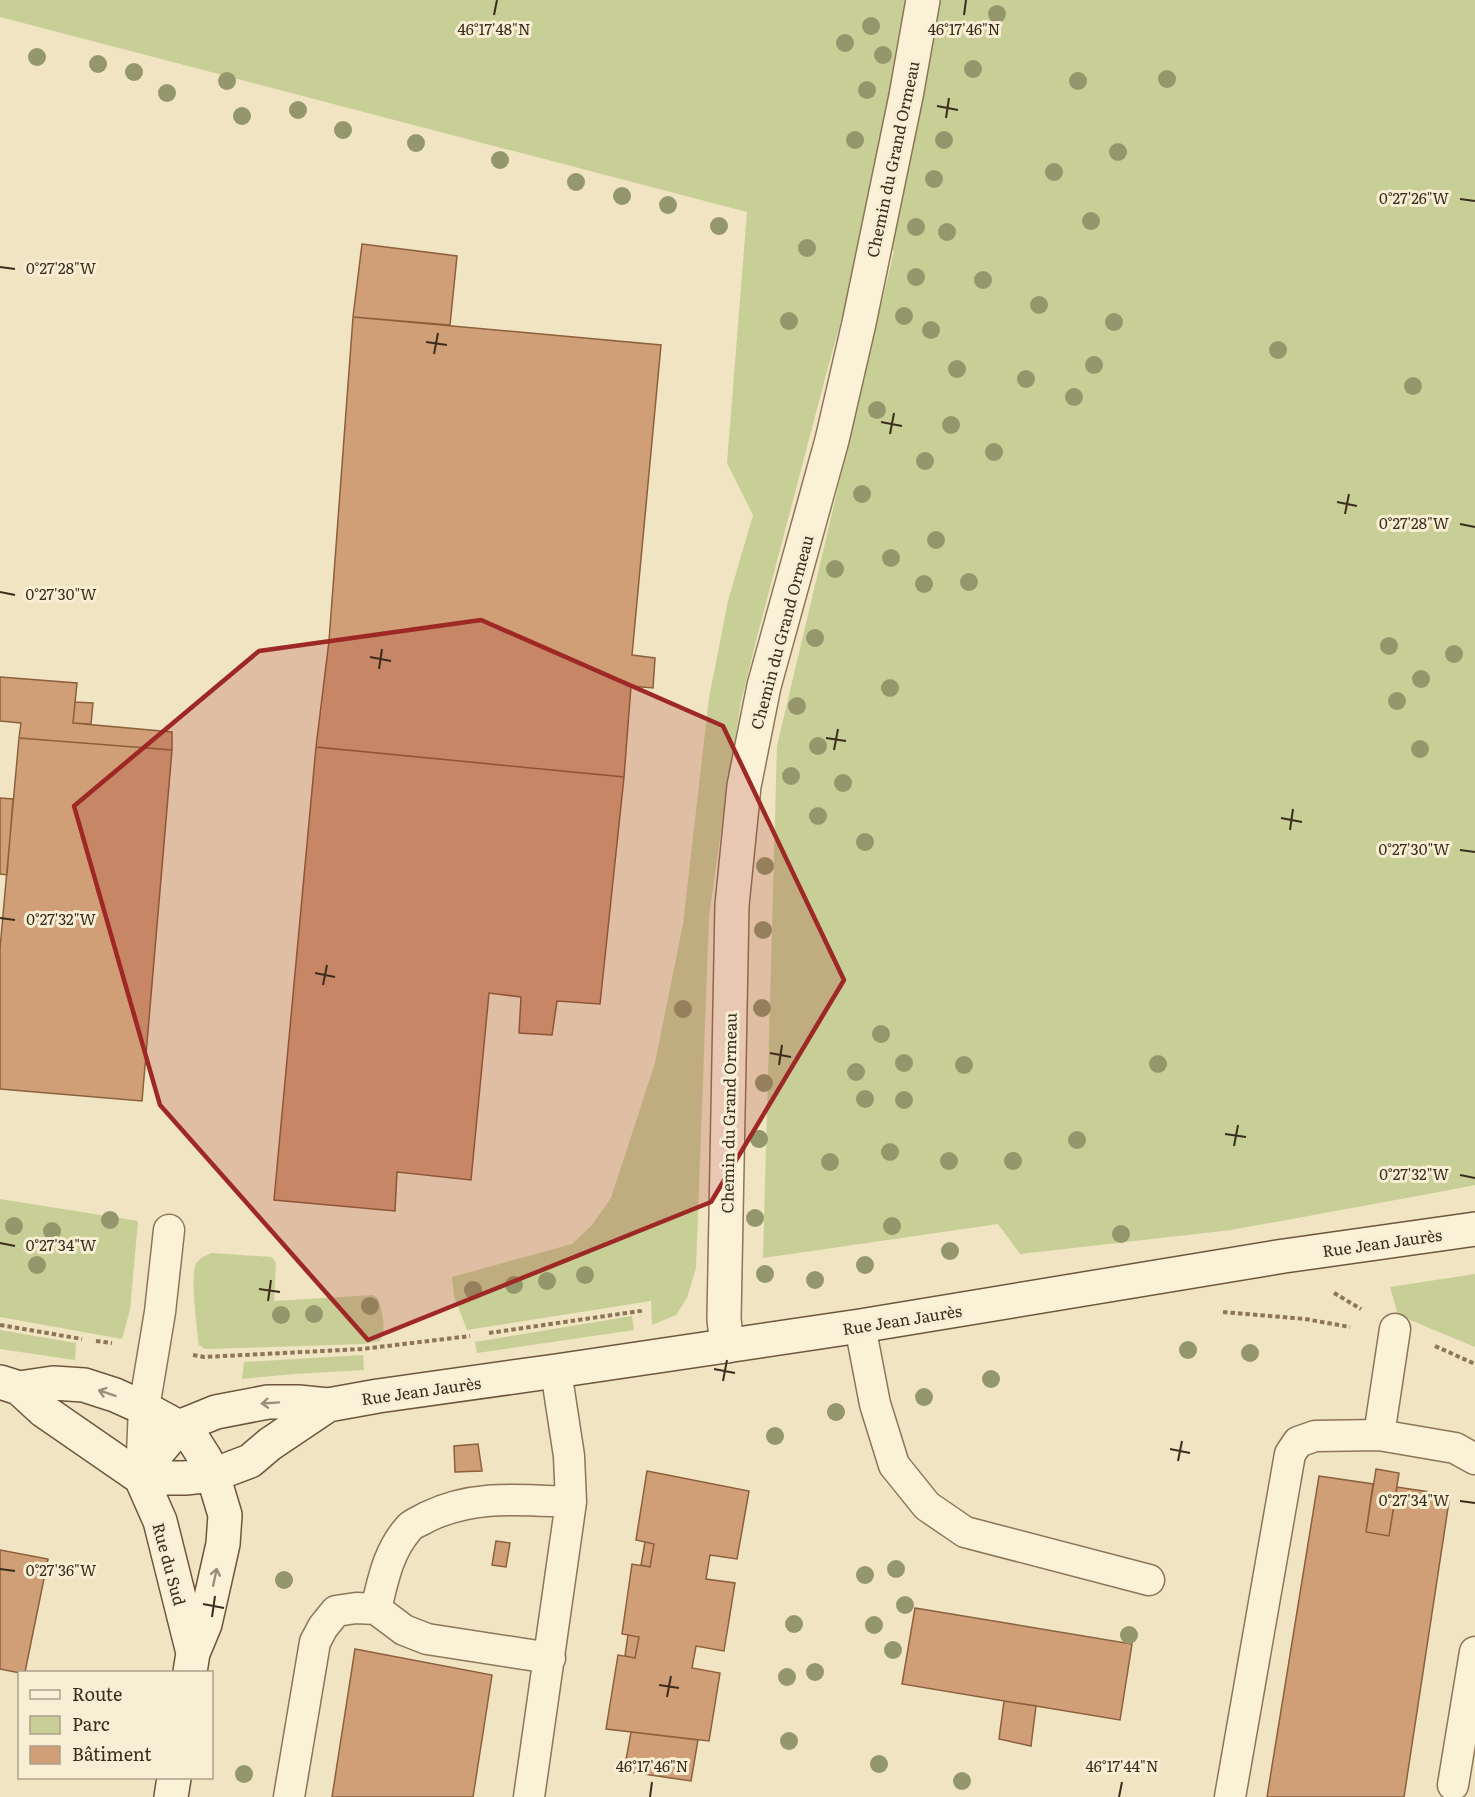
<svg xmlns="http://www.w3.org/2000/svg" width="1475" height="1797" font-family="Literata,serif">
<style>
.green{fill:#c7cf96}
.building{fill:#d19f77;stroke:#8c5f3d;stroke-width:1.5}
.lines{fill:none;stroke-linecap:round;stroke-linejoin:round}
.lane-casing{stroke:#8c7558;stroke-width:33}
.street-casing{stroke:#8c7558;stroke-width:36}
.secondary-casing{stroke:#6e563c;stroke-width:36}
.path{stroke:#8c7558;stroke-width:4;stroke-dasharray:4.5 3;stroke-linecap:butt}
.lane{stroke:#fbf1d7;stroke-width:30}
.street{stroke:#fbf1d7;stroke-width:33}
.secondary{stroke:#fbf1d7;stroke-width:33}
.tree{fill:#94976b}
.oneway{stroke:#9b8f7a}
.marked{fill:#9e2825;fill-opacity:0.2;stroke:#9e2825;stroke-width:4.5;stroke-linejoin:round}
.ticks{fill:none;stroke:#3b2d1d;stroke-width:2}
.labels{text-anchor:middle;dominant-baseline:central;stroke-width:6;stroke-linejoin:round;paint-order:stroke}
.street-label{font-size:16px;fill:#3b2d1d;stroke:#f7eed3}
.ticks-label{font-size:15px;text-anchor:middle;fill:#3b2d1d;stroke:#f7eed3;stroke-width:6;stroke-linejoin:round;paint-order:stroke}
</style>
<rect width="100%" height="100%" fill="#f0e4c3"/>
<!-- green -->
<path class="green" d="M0,0H1475V1185L1439,1192L1231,1230L1020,1254L998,1224L763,1258L777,746L894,251L863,242L827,371L756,641L741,702L725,801L709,917L696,1268L687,1298L676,1315L652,1325L651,1301L467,1330L454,1296L452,1277L572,1244L592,1225L611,1198L655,1063L683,924L709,698L728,601L753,515L727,463L747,212L0,17Z
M0,1199L138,1221L130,1310L122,1339L0,1317Z
M211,1253L272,1257L276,1263L274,1301L373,1295L378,1298C382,1312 387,1328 380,1341L364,1344L205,1349L199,1345C197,1330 190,1275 196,1264C199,1258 205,1256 211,1253Z
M1475,1274V1347L1398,1315L1390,1287Z
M632,1316L634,1330L477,1353L475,1342Z
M0,1330L76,1343L75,1360L0,1349Z
M363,1355L364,1370L294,1374L242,1379L244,1362Z"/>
<!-- building -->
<path class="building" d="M362,244L457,256L450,325L353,317Z
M353,317L661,345L632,655L655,658L653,688L631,686L624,777L316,747L329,641Z
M0,677L77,683L73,723L172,732V750L19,738L21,723L0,721Z
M75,702L93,703L91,724L73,723Z
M19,738L172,750L142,1101L0,1089V948Z
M316,747L624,777L600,1004L557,1001L552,1035L519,1033L521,997L489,993L471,1180L397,1172L395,1211L274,1200Z
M0,798L13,799L7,875L0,874Z
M478,1444L482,1471L455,1472L454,1446Z
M1376,1469L1399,1473L1389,1536L1366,1532Z
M647,1471L749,1491L737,1559L710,1555L706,1579L735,1583L724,1651L696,1646L692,1668L720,1673L709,1741L606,1729L618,1655L635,1658L639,1637L622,1634L632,1564L650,1567L654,1544L636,1540Z
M1319,1476L1373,1484L1366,1532L1389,1536L1397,1487L1450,1495L1404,1797H1267Z
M496,1541L510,1543L506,1567L492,1565Z
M645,1542L654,1544L650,1567L641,1565Z
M0,1550L48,1559L25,1672L20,1673L0,1669Z
M915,1608L1132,1644L1120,1720L902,1684Z
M628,1635L639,1637L635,1658L625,1656Z
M355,1649L492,1675L473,1797H332Z
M1004,1701L1036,1706L1031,1746L999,1739Z
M631,1732L698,1740L691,1781L624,1771Z"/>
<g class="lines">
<!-- lane casing -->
<g class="lane-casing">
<path id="lane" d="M860,1326L875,1404L894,1465L927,1506L965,1532L1149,1580
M1379,1435L1395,1329
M141,1478L144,1408L160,1312L169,1230
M550,1658L427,1639L404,1630L376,1609C383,1580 388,1552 408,1529C412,1523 421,1521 427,1517C474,1494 521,1500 571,1502
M1453,1785L1475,1652
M289,1797L315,1642L323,1627L336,1611L356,1608L376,1609
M529,1797L571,1502L569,1456L556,1371
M1230,1797L1290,1454L1298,1442L1315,1436L1379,1435L1455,1448L1475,1459"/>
</g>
<!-- street casing -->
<g class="street-casing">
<path id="street" d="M727,1346L724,1319L732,905L744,786L764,686L832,440L859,323L906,96L923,0"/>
</g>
<!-- secondary casing -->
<g class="secondary-casing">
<path id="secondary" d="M0,1382L19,1388L53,1383L84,1385L115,1395L144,1408L179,1427L193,1439L205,1458L213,1475L225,1515L223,1544L205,1624L193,1653L190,1672
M19,1388L44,1411L141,1478H185L213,1475L250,1461L270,1444L328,1405
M141,1478L158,1452L179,1427L216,1412L268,1402H298L328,1405L378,1396L556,1371L860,1326L1284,1256L1475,1229
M141,1478L160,1521L193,1653
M171,1797L174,1778"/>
</g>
<!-- path -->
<path class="path" d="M1334,1293L1361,1309
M1223,1312L1305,1319L1350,1327
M0,1325L82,1339
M489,1333L640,1311L641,1316
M96,1341L112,1343
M1435,1346L1475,1364
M193,1355L204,1357L362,1349L470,1336"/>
<!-- lane -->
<use href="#lane" class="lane"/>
<!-- street -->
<use href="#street" class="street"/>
<!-- secondary -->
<use href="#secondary" class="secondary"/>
</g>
<!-- trees -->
<g class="tree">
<circle cx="997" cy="14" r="9"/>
<circle cx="871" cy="26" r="9"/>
<circle cx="845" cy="43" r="9"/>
<circle cx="883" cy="55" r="9"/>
<circle cx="37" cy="57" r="9"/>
<circle cx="98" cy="64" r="9"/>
<circle cx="973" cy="69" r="9"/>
<circle cx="134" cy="72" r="9"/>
<circle cx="1167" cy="79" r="9"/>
<circle cx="227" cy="81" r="9"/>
<circle cx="1078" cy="81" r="9"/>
<circle cx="867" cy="90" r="9"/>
<circle cx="167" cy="93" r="9"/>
<circle cx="298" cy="110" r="9"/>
<circle cx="242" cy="116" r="9"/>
<circle cx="343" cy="130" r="9"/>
<circle cx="855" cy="140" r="9"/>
<circle cx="944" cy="140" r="9"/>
<circle cx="416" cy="143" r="9"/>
<circle cx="1118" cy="152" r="9"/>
<circle cx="500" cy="160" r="9"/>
<circle cx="1054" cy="172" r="9"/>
<circle cx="934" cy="179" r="9"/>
<circle cx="576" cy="182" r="9"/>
<circle cx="622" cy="196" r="9"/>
<circle cx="668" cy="205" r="9"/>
<circle cx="1091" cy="221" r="9"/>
<circle cx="719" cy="226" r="9"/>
<circle cx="916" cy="227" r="9"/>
<circle cx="947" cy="232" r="9"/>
<circle cx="807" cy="248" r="9"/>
<circle cx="916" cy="277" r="9"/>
<circle cx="983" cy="280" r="9"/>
<circle cx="1039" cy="305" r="9"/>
<circle cx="904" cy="316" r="9"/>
<circle cx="789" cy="321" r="9"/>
<circle cx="1114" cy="322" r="9"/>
<circle cx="931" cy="330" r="9"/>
<circle cx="1278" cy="350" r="9"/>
<circle cx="1094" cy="365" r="9"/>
<circle cx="957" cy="369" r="9"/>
<circle cx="1026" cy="379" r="9"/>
<circle cx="1413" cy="386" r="9"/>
<circle cx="1074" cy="397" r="9"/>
<circle cx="877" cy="410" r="9"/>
<circle cx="951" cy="425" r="9"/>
<circle cx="994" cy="452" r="9"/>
<circle cx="925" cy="461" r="9"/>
<circle cx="862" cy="494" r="9"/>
<circle cx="936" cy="540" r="9"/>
<circle cx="891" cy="558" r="9"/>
<circle cx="835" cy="569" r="9"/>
<circle cx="969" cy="582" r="9"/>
<circle cx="924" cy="584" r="9"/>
<circle cx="815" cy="638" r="9"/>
<circle cx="1389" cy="646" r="9"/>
<circle cx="1454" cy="654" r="9"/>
<circle cx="1421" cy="679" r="9"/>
<circle cx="890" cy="688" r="9"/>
<circle cx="1397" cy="701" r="9"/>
<circle cx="797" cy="706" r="9"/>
<circle cx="818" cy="746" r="9"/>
<circle cx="1420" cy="749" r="9"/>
<circle cx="791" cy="776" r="9"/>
<circle cx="843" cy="783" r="9"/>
<circle cx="818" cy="816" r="9"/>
<circle cx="865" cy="842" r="9"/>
<circle cx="765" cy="866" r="9"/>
<circle cx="763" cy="930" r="9"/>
<circle cx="762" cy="1008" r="9"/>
<circle cx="683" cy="1009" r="9"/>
<circle cx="881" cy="1034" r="9"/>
<circle cx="904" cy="1063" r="9"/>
<circle cx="1158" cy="1064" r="9"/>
<circle cx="964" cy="1065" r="9"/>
<circle cx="856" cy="1072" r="9"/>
<circle cx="764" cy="1083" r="9"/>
<circle cx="865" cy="1099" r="9"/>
<circle cx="904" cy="1100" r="9"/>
<circle cx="759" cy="1139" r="9"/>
<circle cx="1077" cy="1140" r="9"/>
<circle cx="890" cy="1152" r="9"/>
<circle cx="949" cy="1161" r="9"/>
<circle cx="1013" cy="1161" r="9"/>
<circle cx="830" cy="1162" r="9"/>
<circle cx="755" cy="1218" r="9"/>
<circle cx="110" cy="1220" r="9"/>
<circle cx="14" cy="1226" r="9"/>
<circle cx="892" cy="1226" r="9"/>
<circle cx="52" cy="1231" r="9"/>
<circle cx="1121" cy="1234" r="9"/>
<circle cx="950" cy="1251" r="9"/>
<circle cx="37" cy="1265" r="9"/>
<circle cx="865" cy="1265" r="9"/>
<circle cx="765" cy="1274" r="9"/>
<circle cx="585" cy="1275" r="9"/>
<circle cx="815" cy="1280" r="9"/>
<circle cx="547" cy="1281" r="9"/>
<circle cx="514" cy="1285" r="9"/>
<circle cx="473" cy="1290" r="9"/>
<circle cx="370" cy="1306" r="9"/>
<circle cx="314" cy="1314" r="9"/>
<circle cx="281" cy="1315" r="9"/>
<circle cx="1188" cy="1350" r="9"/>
<circle cx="1250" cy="1353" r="9"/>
<circle cx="991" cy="1379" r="9"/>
<circle cx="924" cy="1397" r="9"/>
<circle cx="836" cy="1412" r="9"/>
<circle cx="775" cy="1436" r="9"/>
<circle cx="896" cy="1569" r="9"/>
<circle cx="865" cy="1575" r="9"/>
<circle cx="284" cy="1580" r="9"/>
<circle cx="905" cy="1605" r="9"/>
<circle cx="794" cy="1624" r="9"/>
<circle cx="874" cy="1625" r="9"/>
<circle cx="1129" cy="1635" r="9"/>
<circle cx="893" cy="1650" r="9"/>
<circle cx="815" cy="1672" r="9"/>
<circle cx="787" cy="1677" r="9"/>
<circle cx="789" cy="1741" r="9"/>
<circle cx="879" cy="1764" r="9"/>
<circle cx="244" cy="1774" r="9"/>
<circle cx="962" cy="1781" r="9"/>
</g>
<!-- one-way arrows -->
<defs><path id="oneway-shaft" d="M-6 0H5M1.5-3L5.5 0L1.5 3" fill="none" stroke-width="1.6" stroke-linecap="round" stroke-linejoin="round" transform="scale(1.5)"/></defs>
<g class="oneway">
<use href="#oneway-shaft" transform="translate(107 1393) rotate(-162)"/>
<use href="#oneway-shaft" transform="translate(270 1403) rotate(176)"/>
<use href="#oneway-shaft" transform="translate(215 1577) rotate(-78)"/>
</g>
<!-- marked area -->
<path class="marked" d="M481,620L723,726L844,980L711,1202L368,1340L160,1105L74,806L259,651Z"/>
<!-- ticks -->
<path class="ticks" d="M494,15L497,0M964,15L966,0M937,106L958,110M946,118L949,98M1460,199L1475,201M0,267L15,269M426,342L447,345M434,354L438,333M881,422L902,426M890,434L894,413M1337,502L1357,506M1345,514L1349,494M1460,524L1475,527M0,592L15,595M370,657L391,661M379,669L382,649M826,738L846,741M834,750L838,729M1281,818L1302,822M1290,830L1293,809M1460,850L1475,852M0,918L15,920M315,973L335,977M323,985L327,965M770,1053L791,1057M779,1065L782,1045M1225,1134L1246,1137M1234,1146L1238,1125M1460,1175L1475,1178M0,1243L15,1246M259,1289L280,1292M268,1301L271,1280M714,1369L735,1373M723,1381L727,1360M1170,1449L1190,1453M1178,1461L1182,1441M1460,1501L1475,1503M0,1569L15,1571M203,1604L224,1608M212,1617L215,1596M659,1685L679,1688M667,1697L671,1676M650,1797L652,1782M1119,1797L1122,1782"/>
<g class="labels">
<!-- street labels -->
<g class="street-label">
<text transform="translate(892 159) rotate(-78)">Chemin du Grand Ormeau</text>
<text transform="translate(781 632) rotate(-75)">Chemin du Grand Ormeau</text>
<text transform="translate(728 1113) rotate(-89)">Chemin du Grand Ormeau</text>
<text transform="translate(1382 1242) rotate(-8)">Rue Jean Jaurès</text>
<text transform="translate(902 1319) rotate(-9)">Rue Jean Jaurès</text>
<text transform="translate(421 1390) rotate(-8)">Rue Jean Jaurès</text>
<text transform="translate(170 1564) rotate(75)">Rue du Sud</text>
</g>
</g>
<g class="ticks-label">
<text x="494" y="35">46°17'48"N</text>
<text x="964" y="35">46°17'46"N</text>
<text x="1414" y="204">0°27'26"W</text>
<text x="61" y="274">0°27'28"W</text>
<text x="1414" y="529">0°27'28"W</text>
<text x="61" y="600">0°27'30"W</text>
<text x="1414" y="855">0°27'30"W</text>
<text x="61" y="925">0°27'32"W</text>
<text x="1414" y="1180">0°27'32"W</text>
<text x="61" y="1251">0°27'34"W</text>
<text x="1414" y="1506">0°27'34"W</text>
<text x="61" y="1576">0°27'36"W</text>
<text x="652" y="1772">46°17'46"N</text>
<text x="1122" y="1772">46°17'44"N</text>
</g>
<!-- legend -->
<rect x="18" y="1671" width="195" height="108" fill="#f7eed3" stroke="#aca18a" stroke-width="1.5"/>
<rect x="30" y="1690" width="30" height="9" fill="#fbf1d7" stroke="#aca18a" stroke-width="1.5"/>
<text x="72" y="1701" font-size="18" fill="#3b2d1d">Route</text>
<rect x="30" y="1716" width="30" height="18" fill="#c7cf96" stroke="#aca18a" stroke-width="1.5"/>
<text x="72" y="1731" font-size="18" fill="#3b2d1d">Parc</text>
<rect x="30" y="1746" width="30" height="18" fill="#d19f77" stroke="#aca18a" stroke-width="1.5"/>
<text x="72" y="1761" font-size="18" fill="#3b2d1d">Bâtiment</text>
</svg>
